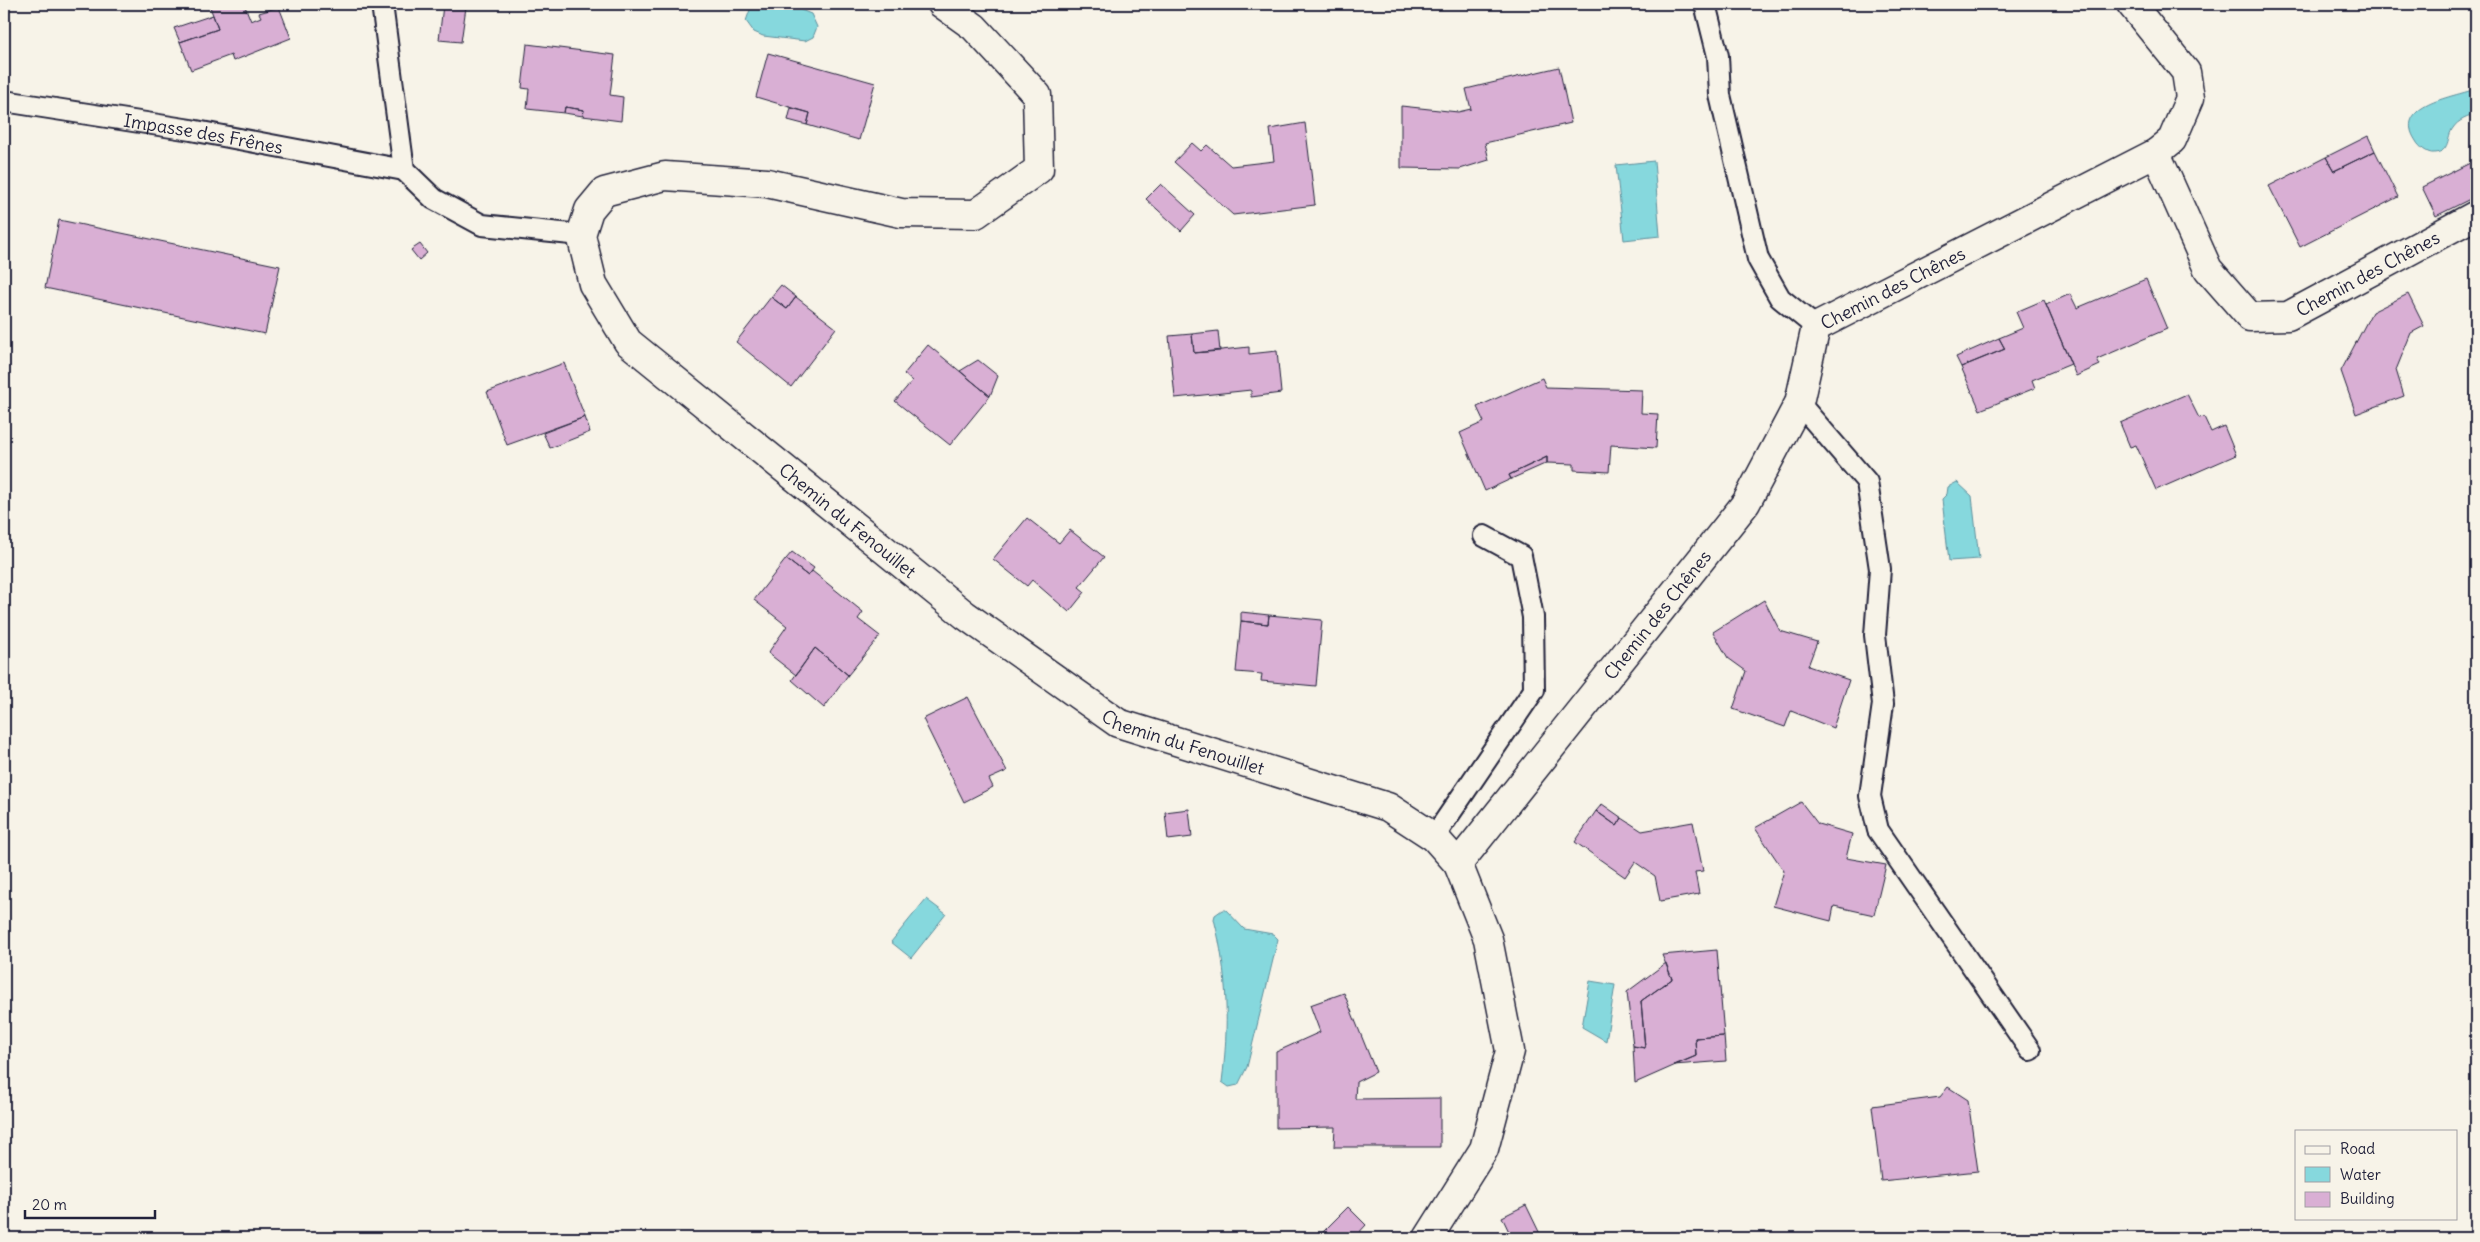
<svg xmlns="http://www.w3.org/2000/svg" width="2480" height="1242" font-family="Delius,sans-serif">
<style>
.water{fill:#86d8dd;stroke:#5e8f9c}
.building{fill:#d9afd4;stroke:#22223b}
.lines{fill:none;stroke-linecap:round;stroke-linejoin:round}
.service-casing{stroke:#22223b;stroke-width:24}
.minor-casing{stroke:#22223b;stroke-width:31}
.service{stroke:#f7f3e8;stroke-width:20}
.minor{stroke:#f7f3e8;stroke-width:28}
.labels{text-anchor:middle;dominant-baseline:central;stroke-width:4.5;stroke-linejoin:round;paint-order:stroke}
.street-label{font-size:18px;fill:#22223b;stroke:#f7f3e8}
</style>
<rect width="100%" height="100%" fill="#f7f3e8"/>
<filter id="ink" filterUnits="userSpaceOnUse"><feTurbulence type="fractalNoise" baseFrequency=".02" numOctaves="2"/><feDisplacementMap in="SourceGraphic" scale="10" xChannelSelector="R" yChannelSelector="G"/><feConvolveMatrix kernelMatrix="1 2 1 2 8 2 1 2 1" color-interpolation-filters="sRGB"/></filter>
<g filter="url(#ink)">
<!-- water -->
<path class="water" d="M752,4H786L811,14L817,27L813,37L805,41L763,36L754,32L746,21Z
M2469,91H2476V114C2468,117 2458,120 2453,128C2446,137 2451,152 2434,153C2428,154 2419,147 2416,141C2393,107 2447,98 2469,91Z
M1654,161L1660,236L1624,240L1616,165Z
M1957,482L1972,496L1979,559L1949,561L1942,499L1947,494L1948,487Z
M926,899L946,914L911,958L891,942Z
M1222,910H1226L1244,929L1273,934L1278,939L1247,1067L1238,1085L1229,1087L1222,1082C1229,1026 1228,974 1214,919L1215,915Z
M1590,981L1615,985L1606,1041L1582,1027Z"/>
<!-- building -->
<path class="building" d="M209,4H244L251,21L261,17L259,13L279,7L291,38L233,61L231,55L191,70L180,42L218,29Z
M443,5L466,7L461,42L439,40Z
M213,15L218,29L180,42L174,28Z
M527,44L615,55L610,95L623,97L621,121L583,116L584,110L565,107L564,113L527,109L529,89L522,88Z
M768,53L875,83L859,140L807,125L810,113L756,97Z
M1559,67L1571,123L1485,143L1489,160L1460,169L1401,168V106L1458,112L1471,109L1466,89Z
M565,107L584,110L583,116L564,113Z
M791,108L810,113L807,125L788,120Z
M1305,123L1315,205L1233,215L1174,162L1192,143L1201,151L1207,145L1231,166L1274,161L1270,129Z
M2368,136L2375,151L2334,171L2326,157Z
M2375,151L2398,197L2300,247L2269,186L2326,157L2334,171Z
M2474,161L2476,166V196L2436,216L2422,187Z
M1161,184L1195,215L1181,231L1146,199Z
M59,220L280,266L265,334L45,288Z
M420,244L427,253L419,260L411,250Z
M2146,279L2167,329L2097,359L2100,365L2076,376L2046,305L2070,294L2077,308Z
M781,285L796,297L787,309L771,297Z
M2408,294L2424,326L2411,333L2396,370L2404,396L2356,414L2341,371L2372,312Z
M771,297L787,309L796,297L836,328L791,387L736,342Z
M2044,300L2071,364L2032,380L2035,388L1980,410L1961,367L2005,349L1999,338L2023,328L2016,312Z
M1218,331L1220,351L1194,353L1192,334Z
M1192,334L1194,353L1249,347V354L1277,351L1281,393L1251,397V390L1175,398L1169,336Z
M1999,338L2005,349L1961,367L1956,357Z
M928,345L990,396L950,445L895,401L912,381L904,374Z
M978,360L998,376L990,396L960,371Z
M564,363L585,417L507,445L487,392Z
M1542,378L1546,387L1642,390L1641,413L1658,414L1656,448L1611,445L1609,472L1574,470V464L1547,463V457L1509,475L1511,479L1485,491L1460,433L1484,422L1477,407Z
M2187,394L2199,418L2204,417L2211,432L2224,426L2236,455L2156,490L2136,445L2130,447L2120,423Z
M585,417L590,432L550,448L543,433Z
M1547,457V463L1511,479L1509,475Z
M1027,518L1059,543L1070,530L1104,557L1079,587L1085,592L1069,612L1032,580L1027,586L993,559Z
M792,552L814,568L808,576L786,559Z
M786,559L808,576L812,571L863,612L858,619L880,636L848,675L815,648L796,675L768,653L787,626L754,600Z
M1764,600L1780,631L1817,642L1808,666L1849,680L1833,728L1791,711L1785,727L1733,709L1746,671L1728,658L1713,632Z
M1241,612L1269,615L1268,624L1241,621Z
M1269,615L1322,620L1316,686L1261,681L1262,674L1236,672L1241,621L1268,624Z
M815,648L848,675L824,708L792,680Z
M968,697L1007,771L989,779L993,787L964,802L923,719Z
M1801,802L1818,824L1852,834L1846,858L1886,865L1874,915L1834,906L1831,921L1773,906L1784,871L1755,828Z
M1602,804L1622,818L1617,826L1596,811Z
M1189,809L1192,837L1168,840L1165,812Z
M1596,811L1617,826L1622,818L1642,831L1693,822L1703,871L1695,872L1699,894L1660,901L1655,876L1635,862L1625,877L1575,842Z
M1717,950L1724,1036L1695,1038L1696,1056L1635,1083L1633,1046L1645,1048L1641,1001L1672,979L1662,955Z
M1666,963L1672,979L1641,1001L1645,1048L1633,1046L1627,992Z
M1344,993L1376,1072L1356,1082L1355,1099L1440,1098V1147H1334L1335,1127L1276,1128V1052L1320,1032L1310,1005Z
M1724,1036L1726,1061L1674,1065L1696,1056L1695,1038Z
M1948,1087L1968,1100L1978,1171L1881,1181L1872,1106L1940,1097Z
M1526,1205L1542,1238H1512L1502,1217Z
M1348,1207L1366,1225L1354,1238H1317Z"/>
<g class="lines">
<!-- service casing -->
<g class="service-casing">
<g id="service">
<path d="M382,4L404,170L434,199L482,225L581,235"/>
<path d="M1705,4L1718,56L1720,95L1758,259L1780,298L1816,327"/>
<path id="s1" d="M4,101L191,130L404,170"/>
<path d="M1799,403L1867,482L1880,569L1875,635L1883,704L1870,796L1878,830L2030,1050"/>
<path d="M1434,837L1534,690L1533,617L1521,556L1484,536"/>
</g>
</g>
<!-- minor casing -->
<g class="minor-casing">
<g id="minor">
<path id="s2" d="M942,4L974,27L1037,95L1039,169L976,214L901,213L767,183L665,176L604,192L589,210L581,235L593,284L628,342L965,615L1118,723L1388,807L1434,837L1458,864L1488,939L1510,1051L1484,1149L1428,1238"/>
<path d="M2131,4L2186,72L2190,98L2172,140L2156,153"/>
<path id="s3" d="M1458,864L1746,503L1799,403L1816,327L2156,153L2208,269L2250,317L2288,316L2476,215"/>
</g>
</g>
<!-- service -->
<use href="#service" class="service"/>
<!-- minor -->
<use href="#minor" class="minor"/>
</g>
</g>
<g class="labels">
<!-- street labels -->
<g class="street-label">
<text stroke="none"><textPath href="#s1" startOffset="202">Impasse des Frênes</textPath></text>
<text stroke="none"><textPath href="#s3" startOffset="1354">Chemin des Chênes</textPath></text>
<text stroke="none"><textPath href="#s3" startOffset="739">Chemin des Chênes</textPath></text>
<text stroke="none"><textPath href="#s2" startOffset="1112">Chemin du Fenouillet</textPath></text>
<text stroke="none"><textPath href="#s3" startOffset="319">Chemin des Chênes</textPath></text>
<text stroke="none"><textPath href="#s2" startOffset="1518">Chemin du Fenouillet</textPath></text>
</g>
</g>
<!-- margin -->
<rect width="2480" height="1242" fill="none" stroke="#f7f3e8" stroke-width="20"/>
<rect x="10" y="10" width="2460" height="1222" fill="none" stroke="#22223b" stroke-width="2" filter="url(#ink)"/>
<!-- legend -->
<rect x="2295" y="1130" width="162" height="90" fill="#f7f3e8" stroke="#a29fa3"/>
<rect x="2305" y="1146" width="25" height="8" fill="#f7f3e8" stroke="#a29fa3"/>
<text x="2340" y="1154" font-size="15" fill="#22223b">Road</text>
<rect x="2305" y="1167" width="25" height="15" fill="#86d8dd" stroke="#a29fa3"/>
<text x="2340" y="1180" font-size="15" fill="#22223b">Water</text>
<rect x="2305" y="1192" width="25" height="15" fill="#d9afd4" stroke="#a29fa3"/>
<text x="2340" y="1204" font-size="15" fill="#22223b">Building</text>
<!-- scale -->
<path d="M25 1210v8h130v-8" fill="none" stroke="#22223b" stroke-width="2.5"/>
<text x="32" y="1210" font-size="15" fill="#22223b" stroke="#f7f3e8" stroke-width="4" paint-order="stroke">20 m</text>
</svg>
